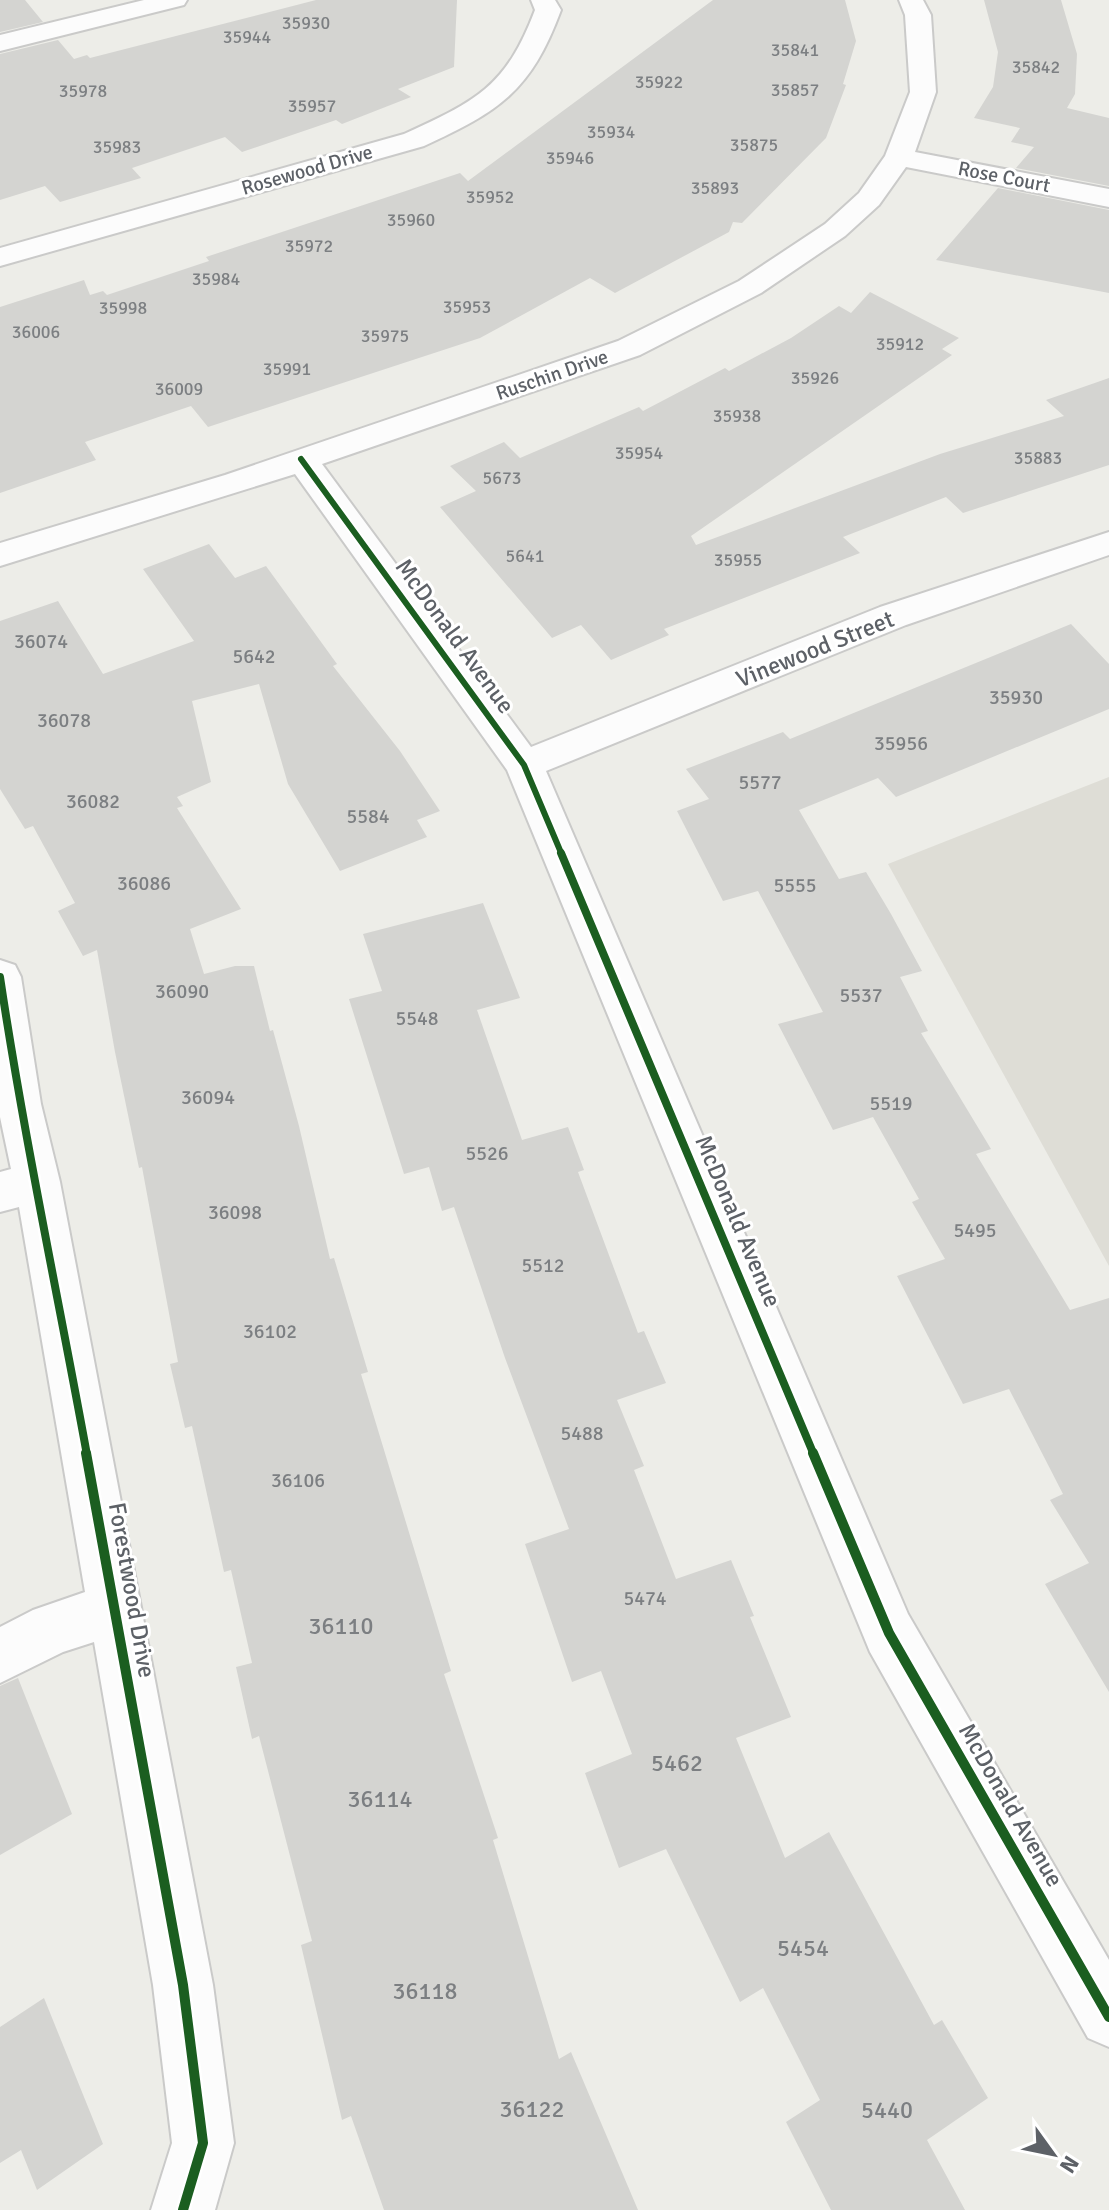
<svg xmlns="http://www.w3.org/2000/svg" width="1109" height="2210" font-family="Signika,sans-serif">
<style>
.education{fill:#deddd6}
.building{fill:#d4d4d1}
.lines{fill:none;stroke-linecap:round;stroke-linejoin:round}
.minor-casing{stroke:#cacac9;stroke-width:4}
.minor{fill:#fcfcfc;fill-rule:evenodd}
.cycleway-far2-casing{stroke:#fff;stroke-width:10}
.cycleway-far1-casing{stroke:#fff;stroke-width:13}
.cycleway-casing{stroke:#fff;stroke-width:15}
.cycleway-far2{stroke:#1b5e20;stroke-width:6}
.cycleway-far1{stroke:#1b5e20;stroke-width:8}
.cycleway{stroke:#1b5e20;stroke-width:10}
.labels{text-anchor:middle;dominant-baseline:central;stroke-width:6;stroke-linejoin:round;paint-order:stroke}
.far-number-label{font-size:18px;fill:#7c7f82}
.far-street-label{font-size:20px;fill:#5d6167;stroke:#fff}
.number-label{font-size:20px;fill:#7c7f82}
.street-label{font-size:24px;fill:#5d6167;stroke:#fff}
.near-number-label{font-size:24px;fill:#7c7f82}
</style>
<rect width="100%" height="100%" fill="#edede8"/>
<!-- education -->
<path class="education" d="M1109,777V1266L888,864Z"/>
<!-- building -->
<path class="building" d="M0,0H25L43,22L0,32Z
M316,0H457L454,67L398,89L411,97L342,124L336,120L242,152L225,137L132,168L141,178L60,202L45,186L0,200V54L58,40L74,59L87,55L90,58Z
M713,0H845L856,41L843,84L846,85L826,138L742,223L733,222L729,232L615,293L590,278L480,338L208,427L191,406L85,442L96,460L0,493V307L84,280L90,295L103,291L107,295L209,261L206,257L460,173L468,181Z
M984,0H1061L1077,54L1075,94L1067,108L1109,118V186L1016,168L1034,147L1011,142L1020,128L974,118L993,87L998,52Z
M998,188L1109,210V293L936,260Z
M870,292L959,338L942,349L952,355L691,536L696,545L940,454L1064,416L1046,400L1109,378V465L963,513L946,497L843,537L860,553L664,629L669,635L611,660L581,625L552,638L440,507L476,491L450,466L504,442L520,458L639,407L643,411L725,368L729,371L791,338L839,306L851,313Z
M209,544L235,578L266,566L337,664L333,666L400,751L440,811L417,820L427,837L340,871L288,784L259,684L192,701L211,782L177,797L183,806L177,808L241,909L190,929L204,974L235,966H254L270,1031L273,1030L299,1126L330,1259L334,1258L368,1372L361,1374L451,1671L444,1674L498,1838L493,1840L559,2059L571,2052L638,2210H384L351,2116L342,2120L301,1945L312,1941L259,1736L252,1739L236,1667L252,1663L231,1570L224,1572L192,1426L185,1428L170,1364L178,1362L142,1167L139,1168L115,1052L97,950L83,956L58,911L75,903L33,826L25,829L0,789V621L58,601L103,674L194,641L143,569Z
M1071,624L1109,664V709L896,797L878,778L799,810L839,879L866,872L891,914L922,971L900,977L928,1031L921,1033L991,1149L976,1154L1070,1310L1109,1298V1692L1045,1584L1089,1563L1050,1500L1063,1494L1009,1389L963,1404L897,1276L945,1259L912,1202L919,1199L873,1117L833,1130L778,1024L823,1012L758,891L723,901L677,811L709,799L686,769L783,732L790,739Z
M483,903L520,998L477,1010L522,1140L568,1127L584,1170L578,1172L638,1333L644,1331L666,1383L617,1400L644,1466L634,1470L676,1579L731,1560L754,1616L750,1617L791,1717L736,1738L785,1858L829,1832L934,2025L942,2020L988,2098L927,2140L965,2210H831L786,2122L820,2100L763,1988L740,2002L666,1849L619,1868L585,1773L632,1754L601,1671L572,1682L525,1544L569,1529L505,1358L454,1207L442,1211L429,1167L404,1174L349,999L382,991L363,934Z
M18,1678L72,1814L0,1855V1686Z
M44,1998L103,2144L37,2190L21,2150L0,2163V2027Z"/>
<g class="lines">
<!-- minor casing -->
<g class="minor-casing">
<path id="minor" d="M144,0H187L184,5L0,51V35Z
M531,0H555L561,10C531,91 500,111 424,146L0,266V248L404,134C476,101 506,87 535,10Z
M899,0H923L931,15L936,92L915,152L1109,189V207L906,167L879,205L845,236L761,293L640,355L322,464L531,747L880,607L1109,532V555L906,625L546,771L908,1614L1109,1960V2047L1088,2038L870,1652L507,770L295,474L0,566V543L225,475L618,341L739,281L825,224L859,193L885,156L910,92L905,15Z
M0,960L15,965L21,977L41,1104L60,1182L213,1985L234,2143L215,2210H151L172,2143L153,1985L94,1642L63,1652L0,1683V1627L33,1610L85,1592L19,1207L0,1212V1172L11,1169L0,1117Z"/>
</g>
<!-- minor -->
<use href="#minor" class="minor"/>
<!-- cycleway-far2 casing -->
<g class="cycleway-far2-casing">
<path id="cycleway-far2" d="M301,459L524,765L562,855"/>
</g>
<!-- cycleway-far1 casing -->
<g class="cycleway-far1-casing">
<path id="cycleway-far1" d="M561,853L814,1455
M0,977C24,1137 58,1296 87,1455"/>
</g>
<!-- cycleway casing -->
<g class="cycleway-casing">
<path id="cycleway" d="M86,1453L183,1985L203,2143L183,2210
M813,1453L889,1633L1109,2017"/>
</g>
<!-- cycleway-far2 -->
<use href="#cycleway-far2" class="cycleway-far2"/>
<!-- cycleway-far1 -->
<use href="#cycleway-far1" class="cycleway-far1"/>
<!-- cycleway -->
<use href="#cycleway" class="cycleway"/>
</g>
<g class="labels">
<!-- far-number labels -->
<g class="far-number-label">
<text x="306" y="23">35930</text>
<text x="247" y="37">35944</text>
<text x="795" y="50">35841</text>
<text x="1036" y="67">35842</text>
<text x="659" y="82">35922</text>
<text x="795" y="90">35857</text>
<text x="83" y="91">35978</text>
<text x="312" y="106">35957</text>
<text x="611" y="132">35934</text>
<text x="754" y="145">35875</text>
<text x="117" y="147">35983</text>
<text x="570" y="158">35946</text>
<text x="715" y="188">35893</text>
<text x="490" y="197">35952</text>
<text x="411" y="220">35960</text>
<text x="309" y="246">35972</text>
<text x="216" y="279">35984</text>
<text x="467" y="307">35953</text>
<text x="123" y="308">35998</text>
<text x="36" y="332">36006</text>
<text x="385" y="336">35975</text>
<text x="900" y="344">35912</text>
<text x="287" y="369">35991</text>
<text x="815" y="378">35926</text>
<text x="179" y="389">36009</text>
<text x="737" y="416">35938</text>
<text x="639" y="453">35954</text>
<text x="1038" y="458">35883</text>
<text x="502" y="478">5673</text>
<text x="525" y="556">5641</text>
<text x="738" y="560">35955</text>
</g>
<!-- far-street labels -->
<g class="far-street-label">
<text transform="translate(307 170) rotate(-16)">Rosewood Drive</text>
<text transform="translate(1004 177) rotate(11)">Rose Court</text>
<text transform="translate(552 375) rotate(-19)">Ruschin Drive</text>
</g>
<!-- number labels -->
<g class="number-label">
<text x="41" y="641">36074</text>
<text x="254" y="656">5642</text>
<text x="1016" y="697">35930</text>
<text x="64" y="720">36078</text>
<text x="901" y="743">35956</text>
<text x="760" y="782">5577</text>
<text x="93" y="801">36082</text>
<text x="368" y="816">5584</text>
<text x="144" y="883">36086</text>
<text x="795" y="885">5555</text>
<text x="182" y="991">36090</text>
<text x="861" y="995">5537</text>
<text x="417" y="1018">5548</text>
<text x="208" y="1097">36094</text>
<text x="891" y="1103">5519</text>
<text x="487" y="1153">5526</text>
<text x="235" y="1212">36098</text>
<text x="975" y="1230">5495</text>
<text x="543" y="1265">5512</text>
<text x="270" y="1331">36102</text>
<text x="582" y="1433">5488</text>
<text x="298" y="1480">36106</text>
<text x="645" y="1598">5474</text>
</g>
<!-- street labels -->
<g class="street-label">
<text transform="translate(455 636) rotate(54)">McDonald Avenue</text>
<text transform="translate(815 649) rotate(-22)">Vinewood Street</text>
<text transform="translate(738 1221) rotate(67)">McDonald Avenue</text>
<text transform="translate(132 1590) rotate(80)">Forestwood Drive</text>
<text transform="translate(1011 1805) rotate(60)">McDonald Avenue</text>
</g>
<!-- near-number labels -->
<g class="near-number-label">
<text x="341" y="1626">36110</text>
<text x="677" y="1763">5462</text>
<text x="380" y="1799">36114</text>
<text x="803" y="1948">5454</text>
<text x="425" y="1991">36118</text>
<text x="532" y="2109">36122</text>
<text x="887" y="2110">5440</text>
</g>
</g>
<!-- north arrow -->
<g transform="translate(1053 2154) rotate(123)" stroke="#ffffff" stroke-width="6" paint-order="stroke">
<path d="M0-6L14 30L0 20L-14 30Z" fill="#5d6167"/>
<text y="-12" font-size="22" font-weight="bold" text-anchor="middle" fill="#5d6167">N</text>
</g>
</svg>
